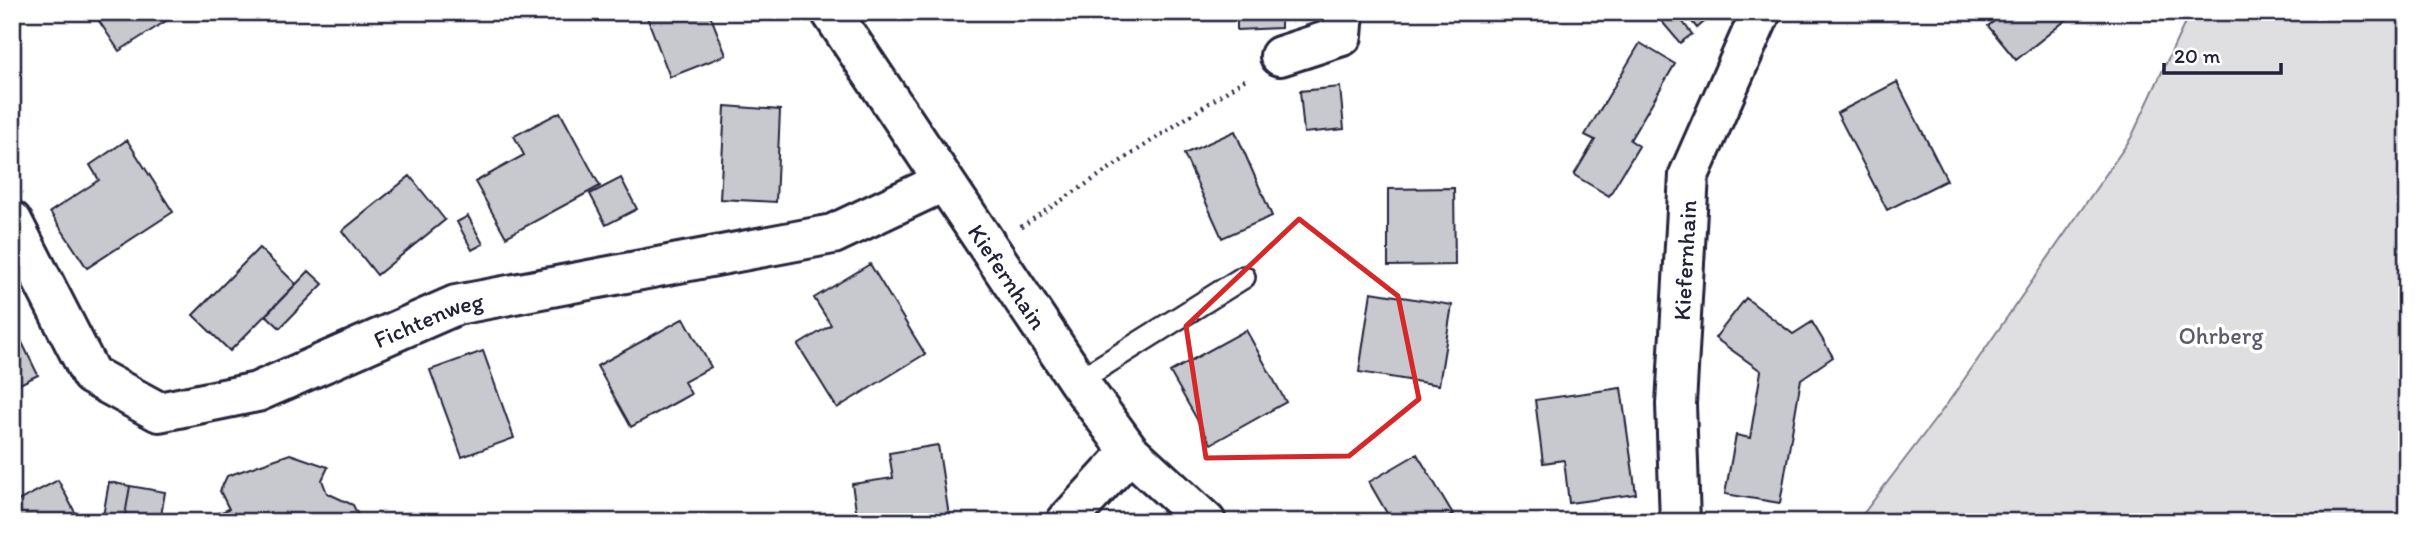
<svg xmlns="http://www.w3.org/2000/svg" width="2419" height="534" font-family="Itim,sans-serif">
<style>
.green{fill:#dfdfe2;stroke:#80808e;stroke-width:2}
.building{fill:#c8c8cf;stroke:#22223b;stroke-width:2}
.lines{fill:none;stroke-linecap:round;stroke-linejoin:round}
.lane-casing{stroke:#22223b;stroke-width:26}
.street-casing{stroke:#22223b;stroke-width:44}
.path{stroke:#22223b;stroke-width:4.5;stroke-dasharray:2 5;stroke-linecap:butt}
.lane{stroke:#fff;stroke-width:21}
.street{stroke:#fff;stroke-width:38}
.marked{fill:none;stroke:#d62828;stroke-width:5;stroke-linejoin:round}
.labels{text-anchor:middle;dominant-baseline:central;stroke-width:7;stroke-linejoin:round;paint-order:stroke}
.street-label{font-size:24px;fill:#22223b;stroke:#fff}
.park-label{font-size:24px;fill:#5b5b6d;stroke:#fff}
</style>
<rect width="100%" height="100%" fill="#fff"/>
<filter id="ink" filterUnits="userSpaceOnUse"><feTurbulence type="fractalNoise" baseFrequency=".0143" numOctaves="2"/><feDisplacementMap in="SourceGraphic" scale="14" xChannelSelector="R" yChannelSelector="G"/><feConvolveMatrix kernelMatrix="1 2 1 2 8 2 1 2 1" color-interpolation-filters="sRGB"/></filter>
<g filter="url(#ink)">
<!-- green -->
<path class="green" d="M2190,12H2407V522H1857L1947,404L2131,138Z"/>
<!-- building -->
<path class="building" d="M93,12H161L166,21L119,51Z
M645,12H709L726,55L670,77Z
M1237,12H1281V28L1237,30Z
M1663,12H1675L1692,34L1680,43L1658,17Z
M1684,12H1716L1697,28Z
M2006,12H2076L2016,60L1988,26Z
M1640,43L1675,64L1630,140L1639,146L1609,196L1574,175L1595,140L1585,135Z
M1897,82L1947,180L1887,210L1837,113Z
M1340,87L1344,129L1304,133L1300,91Z
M725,106L780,110L776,202L720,199Z
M560,112L600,186L506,237L475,182L524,155L514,136Z
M1235,131L1272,216L1222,238L1184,154Z
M127,140L173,212L87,268L50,212L99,180L90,165Z
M410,176L445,220L377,275L342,231Z
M621,178L637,209L606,225L590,194Z
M1454,188L1455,265L1388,266V189Z
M468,216L483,244L472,250L457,222Z
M259,248L296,284L230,351L193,315Z
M870,264L925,354L837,408L798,345L831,325L814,298Z
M309,271L323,284L280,328L266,315Z
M1371,292L1452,305L1439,385L1359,372Z
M1746,298L1793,334L1812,322L1833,357L1801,379L1780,503L1725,494L1736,435L1750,438L1761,371L1715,338Z
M684,318L711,367L684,382L691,394L631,427L597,366Z
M12,322L38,375L12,388Z
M1246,330L1286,402L1211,444L1170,372Z
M483,351L514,438L462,457L430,370Z
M1621,388L1636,494L1569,503L1564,460L1543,463L1535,400Z
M938,445L950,522H858L852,484L893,478L889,453Z
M290,454L328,467L322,480L327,493L353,505L360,519L359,522H212L214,515L229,509L220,491L227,476Z
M1417,454L1453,514L1440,522H1392L1369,482Z
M58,480L80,522H15L12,516V504Z
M109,482L130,486L124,522H102Z
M130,486L165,492L160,522H124Z"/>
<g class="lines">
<!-- lane casing -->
<g class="lane-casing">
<path id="lane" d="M1078,381L1244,277"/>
</g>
<!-- street casing -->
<g class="street-casing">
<g id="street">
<path id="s1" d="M831,12L1078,381L1130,452L1206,522"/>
<path d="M1280,56L1342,36L1344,12"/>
<path id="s2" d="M12,221L91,375L159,412L257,392L456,305L833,234L943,182"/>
<path d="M1066,522L1130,452"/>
<path id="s3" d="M1680,522L1676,404L1689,175L1761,12"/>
</g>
</g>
<!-- path -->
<path class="path" d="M1021,227L1247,78"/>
<!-- lane -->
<use href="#lane" class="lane"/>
<!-- street -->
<use href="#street" class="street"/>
</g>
</g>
<!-- marked area -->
<path class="marked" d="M1299,219L1398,296L1419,399L1349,456L1206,458L1186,326Z"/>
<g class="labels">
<!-- street labels -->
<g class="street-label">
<text stroke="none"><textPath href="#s3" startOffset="262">Kiefernhain</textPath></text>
<text stroke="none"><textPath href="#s1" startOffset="318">Kiefernhain</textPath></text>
<text stroke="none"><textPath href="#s2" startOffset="537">Fichtenweg</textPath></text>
</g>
<!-- park labels -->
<g class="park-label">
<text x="2221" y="335">Ohrberg</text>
</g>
</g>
<!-- margin -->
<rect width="2419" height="534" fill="none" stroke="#fff" stroke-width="42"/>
<rect x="21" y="21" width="2377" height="492" fill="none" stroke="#22223b" stroke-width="2.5" filter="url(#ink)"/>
<!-- scale -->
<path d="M2164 63v10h117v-10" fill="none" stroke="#22223b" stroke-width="3.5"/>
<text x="2174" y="63" font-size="21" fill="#22223b" stroke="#ffffff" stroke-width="5" paint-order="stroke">20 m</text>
</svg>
